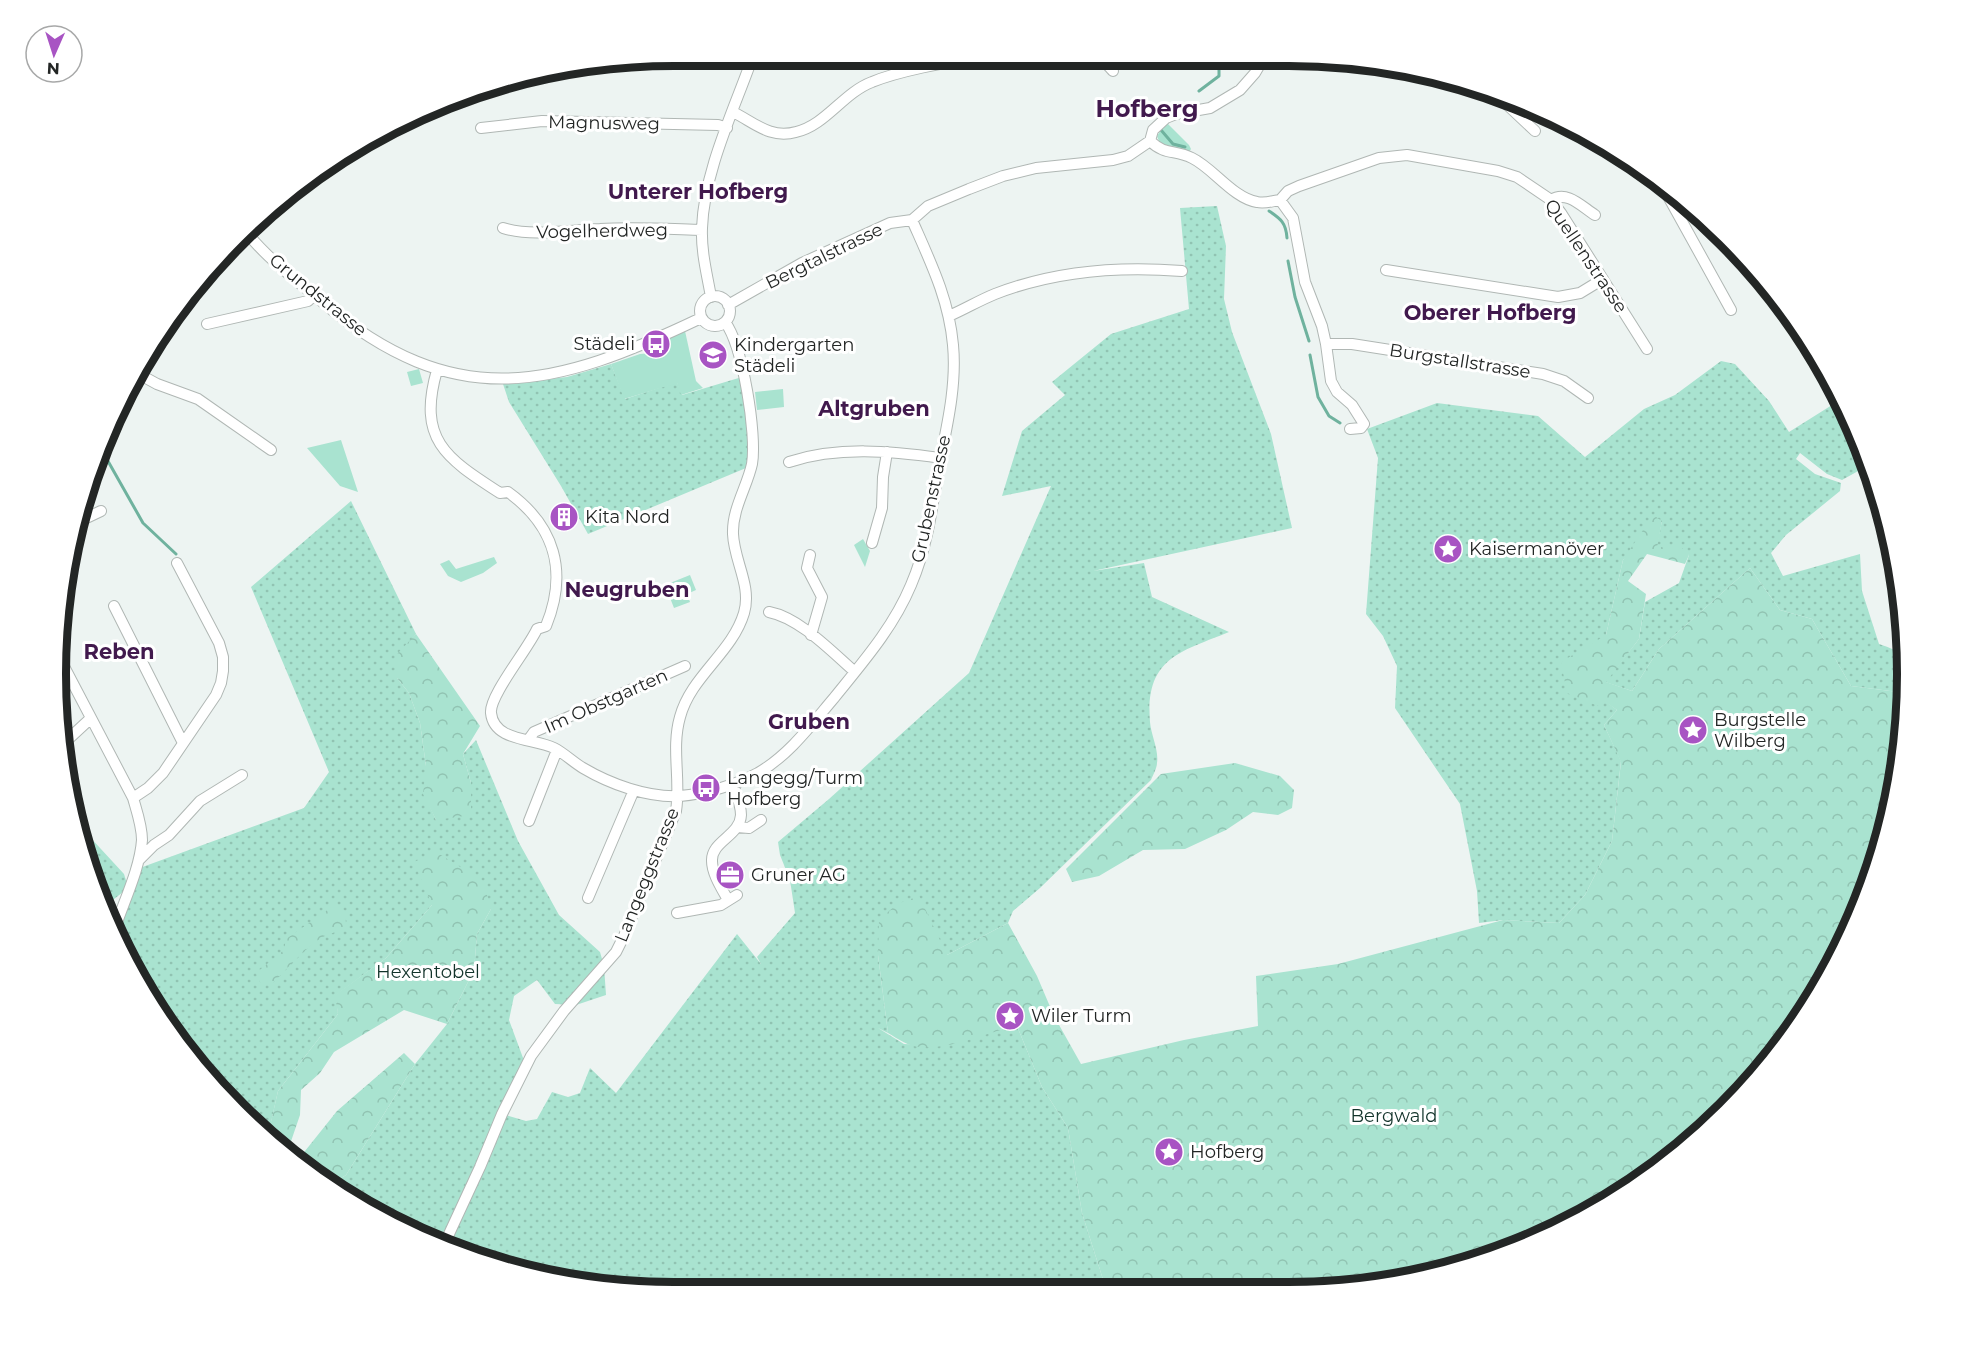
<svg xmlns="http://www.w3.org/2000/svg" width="1963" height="1348" font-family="Montserrat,sans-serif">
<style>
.grass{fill:url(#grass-dots)}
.forest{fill:url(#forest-crowns)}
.green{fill:#a9e3d0}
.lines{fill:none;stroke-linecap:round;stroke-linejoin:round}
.stream{stroke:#6fb29e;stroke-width:3}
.minor-casing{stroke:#b0b7b4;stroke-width:12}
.minor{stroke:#fff;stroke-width:10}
.labels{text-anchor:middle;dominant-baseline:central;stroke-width:6;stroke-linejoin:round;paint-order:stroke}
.street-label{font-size:18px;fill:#232625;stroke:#fff}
.poi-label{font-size:18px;fill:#232625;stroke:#fff;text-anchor:start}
.park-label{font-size:18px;fill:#12332a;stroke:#fff}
.quarter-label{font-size:21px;font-weight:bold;fill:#41194d;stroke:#fff}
.district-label{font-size:24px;font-weight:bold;fill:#41194d;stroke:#fff}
.rim{fill:none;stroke:#232625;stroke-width:8}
</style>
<defs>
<pattern id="grass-dots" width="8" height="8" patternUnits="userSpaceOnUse" patternTransform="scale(1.5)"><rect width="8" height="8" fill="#a9e3d0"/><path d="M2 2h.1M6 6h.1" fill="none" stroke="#91c3b2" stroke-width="1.8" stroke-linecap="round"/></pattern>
<pattern id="forest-crowns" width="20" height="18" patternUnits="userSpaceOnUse" patternTransform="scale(1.5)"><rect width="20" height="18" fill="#a9e3d0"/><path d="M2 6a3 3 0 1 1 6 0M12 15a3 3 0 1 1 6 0" fill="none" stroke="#91c3b2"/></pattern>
</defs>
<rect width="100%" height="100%" fill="#edf4f2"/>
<!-- grass -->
<path class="grass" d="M1217,206L1226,246L1224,299L1232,332L1271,434L1292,528L1093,571L1144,563L1152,597L1229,632C1180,652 1145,658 1150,722C1151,735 1159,750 1157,763C1157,768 1153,775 1151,780L1040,888L1013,911L1008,923L947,955H878L888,1033L878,1028L904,1044L926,1045L1017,1026L1042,1087L1068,1128L1082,1213L1107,1292H674L553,1281L437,1245L330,1188L328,1186L346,1175L415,1064L447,1024L474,970L477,934L491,909L432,905L386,958L336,995L338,1014L278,1091L268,1136L236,1111L160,1018L119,948L114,931L127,889L105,906L77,823L124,874L128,887L137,869L304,808L329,772L251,587L351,501L416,634L397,659V678L409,693L420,723L426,766L427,800L436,820L471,783L463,754L476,740L518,841L559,915L600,952L604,966L606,995L576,1005L555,1004L537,980L514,996L509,1020L526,1066L502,1114L526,1121L537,1119L552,1092L568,1097L580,1093L590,1068L616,1093L737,934L761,964L757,957L795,913L790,880L780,855L778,842L829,799L969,673L1051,486L1002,496L1022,431L1065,395L1052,382L1111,334L1189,309L1180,208Z
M1721,361L1735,364L1769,401L1789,432L1840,400L1861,438L1869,465L1842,480L1827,474L1800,453L1796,459L1815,474L1841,483L1840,491L1786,535L1771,553L1783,576L1860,554L1862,591L1879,644C1912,655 1909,661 1906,693L1851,686L1812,619L1780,610L1750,568L1659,649L1632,691L1605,682L1639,639L1645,602L1679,583L1689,555L1656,548L1662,521L1623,560L1606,635L1604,700L1617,710L1604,725L1621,761L1612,841L1585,895L1559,923L1503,920L1479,923L1477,891L1460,804L1395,708L1397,666L1383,636L1366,614L1378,458L1367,429L1437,403L1538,416L1585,457L1644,409L1675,395Z
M611,364L625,399L677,382L682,395L742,377L751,431L748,465L746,468L588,534L561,486L509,402L503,384L567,377Z"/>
<!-- forest -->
<path class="forest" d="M1653,515L1662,521L1657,548L1678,544L1689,555L1685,564L1647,554L1628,581L1646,594L1639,639L1606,682L1632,691L1659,649L1750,568L1780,610L1812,619L1851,686L1906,693L1896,795L1860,911L1803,1018L1726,1112L1665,1165L1563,1229L1409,1281L1289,1292H1107L1082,1213L1068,1128L1042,1087L1017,1026C986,1032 954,1049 922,1047C909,1047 898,1039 888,1033L878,955L879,920L897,904L919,896L947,955L1008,923L1037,976L1054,1016L1081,1064L1184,1040L1258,1026L1256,976L1338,964L1503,920L1559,923L1585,895L1612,841L1621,762L1604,725L1617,710L1604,701L1598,706L1567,693L1561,662L1606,635L1623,560Z
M416,634L480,726L463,754L471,783V815L436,820L423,794L426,766L420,723L409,693L397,678V654Z
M1235,763L1280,776L1294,790L1292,808L1278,815L1253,812L1226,830L1185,849L1143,850L1099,876L1072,882L1066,869L1161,774Z
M436,852L483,881L491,909L477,934L474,970L447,1024L404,1010L334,1052L320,1073L301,1090L300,1115L287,1153L266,1135H268L278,1091L338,1014L335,995L386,958L432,905L414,862Z
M336,904L345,911L346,924C340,932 330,933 321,938C302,951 287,969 271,985L261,984L256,973L284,950L286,939Z
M404,1053L415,1064L346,1175L328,1186L297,1161L337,1111Z"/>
<!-- green -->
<path class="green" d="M1166,122L1189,145L1191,149L1189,152C1176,150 1161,150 1157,136Z
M685,331L696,381L703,388L681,395L677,383L624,399L611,364L640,354L663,352L658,343Z
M419,369L423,383L411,386L407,372Z
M783,389L784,407L757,410L755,392Z
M341,440L358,492L340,486L307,448Z
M863,539L870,551L865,567L854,545Z
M494,557L497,563L483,573L461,582L448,576L440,564L449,560L456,569Z
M690,575L696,590L687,594L690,602L674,608L665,585Z"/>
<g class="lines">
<!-- stream -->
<path class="stream" d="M1199,91L1219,76V56
M1161,130L1173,144L1185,147
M1269,211C1281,219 1286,223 1287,238
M1288,261L1295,297L1309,341
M1310,355L1318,397L1329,416L1340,423
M100,447L143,523L176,554"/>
<!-- minor casing -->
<g class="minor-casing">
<path id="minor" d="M1473,84L1502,100L1535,131
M733,112C755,123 770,139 796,132C826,125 843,93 872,82C896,72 948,61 975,59C1001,57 1086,51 1106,64C1107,64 1112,70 1113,71
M481,128L542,121L718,125L727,128
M1150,141C1166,156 1174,149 1192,158C1213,168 1233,198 1257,202C1265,204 1272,201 1280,200L1288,191L1299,186L1379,158L1407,155L1498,171L1517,177L1551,200L1561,213L1647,349
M1664,189L1731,310
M1280,200L1293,218L1305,282L1322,326L1326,344L1331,381L1337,392L1352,405L1364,424L1361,428L1350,429
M1551,200C1567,190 1581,206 1595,215
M503,228C533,237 568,230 600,229C634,227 668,229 702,230
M247,233C268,259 296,280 321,301C456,415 554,388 701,318
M1386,270L1558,297L1580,293L1603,279
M700 311a15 15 0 1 1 30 0a15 15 0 1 1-30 0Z
M711,297C707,274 701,252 702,228C704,171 734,110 753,56
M183,303L186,301V299
M728,305L802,263L890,223L912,220L928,206L969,189L1003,176L1036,168L1113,160L1128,156L1150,141L1153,130L1166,118L1176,114L1210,108L1240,90L1255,73L1265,56
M949,316C965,309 980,300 995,294C1054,271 1120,266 1182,271
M207,324L308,301L314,295
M1326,344H1352L1543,374L1564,381L1588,398
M437,370C417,440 446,458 500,493L508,492C555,526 568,572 546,626L537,629C528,649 489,696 491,713C494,742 534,738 554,748C564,753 573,762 583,768C610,784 648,798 680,796C705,794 736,785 758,773C789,755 811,725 834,698C863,662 893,628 911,585C927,548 932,510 938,471C946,430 957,387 953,345C949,299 930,261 912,220
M135,372L157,384L198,399L271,450
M789,462C838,446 891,451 941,458
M80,521L101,511
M872,543L882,508L883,477L887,452
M810,555L807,568L822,597L811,635
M114,606L183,743
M769,612C800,618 832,652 855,672
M57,653L133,798C137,812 142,826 142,840C140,869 123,903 114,931
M529,739L534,732L685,666
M62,745L90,719
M133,798L148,788L163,773L216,695L221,683L223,671V657L219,643L177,563
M529,821L557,750
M737,827L749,828L761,820
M139,860L154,845L169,835L200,801L242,775
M588,898L634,790
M728,900C722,889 712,874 712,861C711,841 740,836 741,815C741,804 736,794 733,784
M677,913L721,905L737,895
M443,1247L480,1167L502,1114L531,1056L564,1011L616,952L624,936L676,811C681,780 671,748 680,717C691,676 732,653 744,613C752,586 734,561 733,534C732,509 747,487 752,464C757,435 743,346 725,322"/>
</g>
<!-- minor -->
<use href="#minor" class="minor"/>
</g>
<!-- icons -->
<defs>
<g id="bus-disc" transform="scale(1.5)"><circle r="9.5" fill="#a854c3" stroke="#fff"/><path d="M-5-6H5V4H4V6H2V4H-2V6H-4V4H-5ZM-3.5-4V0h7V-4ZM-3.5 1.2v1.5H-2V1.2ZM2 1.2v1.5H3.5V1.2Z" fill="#fff"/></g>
<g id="school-disc" transform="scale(1.5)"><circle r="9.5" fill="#a854c3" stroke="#fff"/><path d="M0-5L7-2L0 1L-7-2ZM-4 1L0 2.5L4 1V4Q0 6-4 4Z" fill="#fff"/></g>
<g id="building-disc" transform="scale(1.5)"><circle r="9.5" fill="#a854c3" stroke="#fff"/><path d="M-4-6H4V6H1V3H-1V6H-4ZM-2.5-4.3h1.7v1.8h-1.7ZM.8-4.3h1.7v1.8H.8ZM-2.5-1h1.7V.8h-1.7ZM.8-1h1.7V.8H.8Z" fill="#fff"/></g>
<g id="sight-disc" transform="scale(1.5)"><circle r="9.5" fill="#a854c3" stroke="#fff"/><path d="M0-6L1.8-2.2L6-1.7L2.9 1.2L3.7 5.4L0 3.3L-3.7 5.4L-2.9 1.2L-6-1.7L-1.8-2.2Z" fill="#fff"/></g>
<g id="office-disc" transform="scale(1.5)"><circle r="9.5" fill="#a854c3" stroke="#fff"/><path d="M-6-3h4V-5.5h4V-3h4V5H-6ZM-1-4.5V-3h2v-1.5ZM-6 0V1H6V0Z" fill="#fff"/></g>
</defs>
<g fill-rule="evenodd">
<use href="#bus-disc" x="656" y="344"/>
<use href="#school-disc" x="713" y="355"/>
<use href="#building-disc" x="564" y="517"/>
<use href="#sight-disc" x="1448" y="549"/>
<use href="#sight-disc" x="1693" y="730"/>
<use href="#bus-disc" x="706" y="788"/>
<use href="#office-disc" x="730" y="875"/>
<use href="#sight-disc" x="1010" y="1016"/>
<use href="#sight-disc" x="1169" y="1152"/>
</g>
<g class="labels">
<!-- street labels -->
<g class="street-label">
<text transform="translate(604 123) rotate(1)">Magnusweg</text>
<text transform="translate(602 231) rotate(-1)">Vogelherdweg</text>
<text transform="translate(824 256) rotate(-26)">Bergtalstrasse</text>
<text transform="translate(1586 256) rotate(56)">Quellenstrasse</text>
<text transform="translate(318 295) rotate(39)">Grundstrasse</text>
<text transform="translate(1460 361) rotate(9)">Burgstallstrasse</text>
<text transform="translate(931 499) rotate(-78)">Grubenstrasse</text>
<text transform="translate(606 701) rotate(-24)">Im Obstgarten</text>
<text transform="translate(647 875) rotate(-68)">Langeggstrasse</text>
</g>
<!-- poi labels -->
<g class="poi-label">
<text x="635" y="344" text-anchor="end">Städeli</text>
<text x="734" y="345">Kindergarten<tspan x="734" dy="21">Städeli</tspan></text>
<text x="585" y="517">Kita Nord</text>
<text x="1469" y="549">Kaisermanöver</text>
<text x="1714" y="720">Burgstelle<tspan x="1714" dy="21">Wilberg</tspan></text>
<text x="727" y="778">Langegg/Turm<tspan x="727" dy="21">Hofberg</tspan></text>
<text x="751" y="875">Gruner AG</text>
<text x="1031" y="1016">Wiler Turm</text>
<text x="1190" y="1152">Hofberg</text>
</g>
<!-- park labels -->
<g class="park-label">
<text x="428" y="972">Hexentobel</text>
<text x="1394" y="1116">Bergwald</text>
</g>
<!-- quarter labels -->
<g class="quarter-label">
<text x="698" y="191">Unterer Hofberg</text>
<text x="1490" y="312">Oberer Hofberg</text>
<text x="874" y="408">Altgruben</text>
<text x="627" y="589">Neugruben</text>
<text x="119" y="651">Reben</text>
<text x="809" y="721">Gruben</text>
</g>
<!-- district labels -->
<g class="district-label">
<text x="1147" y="108">Hofberg</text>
</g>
</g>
<!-- crop -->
<path d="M0 0H1963V1348H0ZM674 66H1289A608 608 0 0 1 1897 674V674A608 608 0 0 1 1289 1282H674A608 608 0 0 1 66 674V674A608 608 0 0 1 674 66Z" fill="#fff" fill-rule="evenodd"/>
<path class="rim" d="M674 66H1289A608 608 0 0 1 1897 674V674A608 608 0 0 1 1289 1282H674A608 608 0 0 1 66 674V674A608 608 0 0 1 674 66Z"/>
<!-- north arrow -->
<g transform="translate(54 54) rotate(183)"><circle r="28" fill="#ffffff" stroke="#a7a8a8" stroke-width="1.5"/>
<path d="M0-4.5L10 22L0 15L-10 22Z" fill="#a854c3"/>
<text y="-9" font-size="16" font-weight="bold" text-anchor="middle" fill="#232625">N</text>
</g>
</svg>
